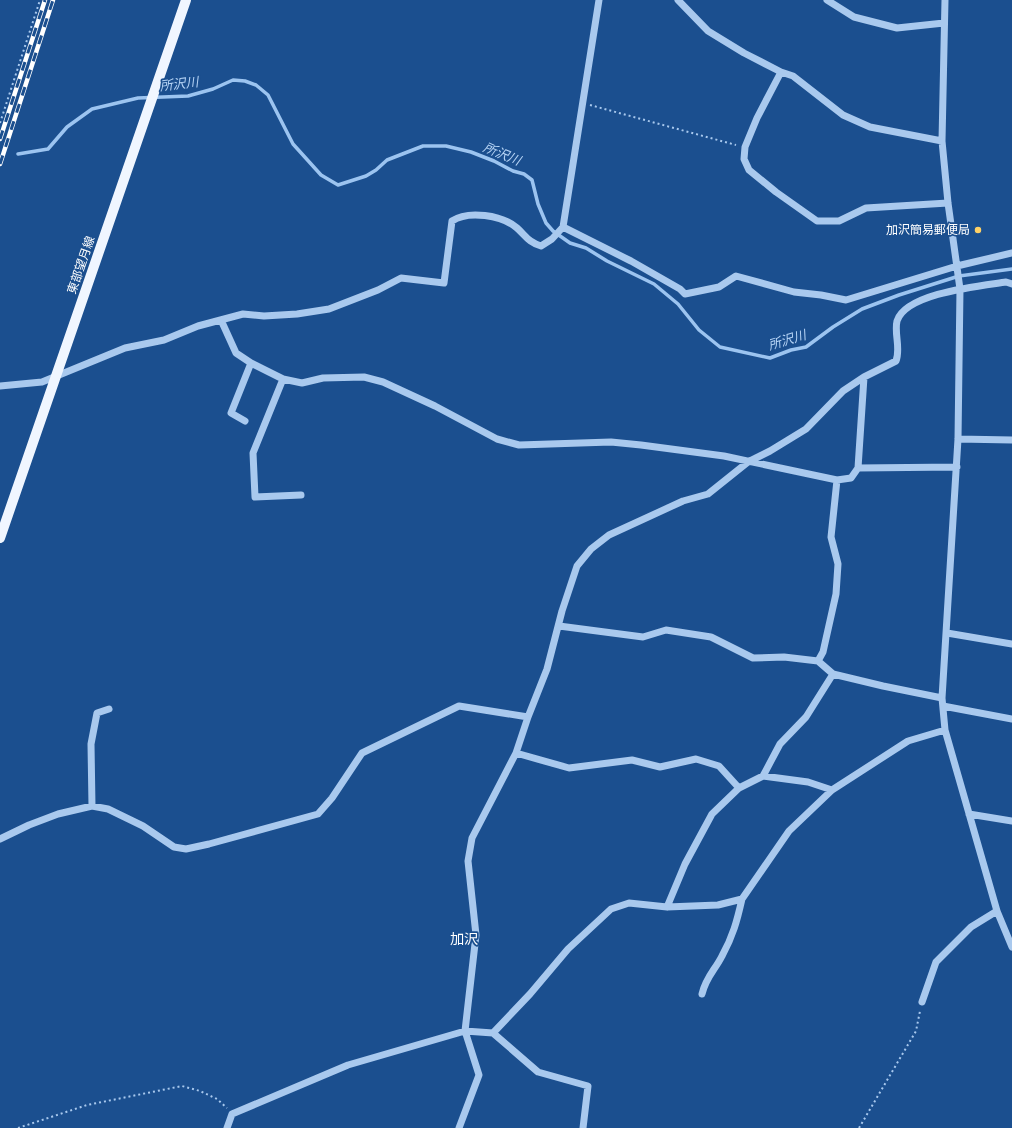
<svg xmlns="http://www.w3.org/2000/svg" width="1012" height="1128" font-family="'Roboto Condensed','Noto Sans JP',sans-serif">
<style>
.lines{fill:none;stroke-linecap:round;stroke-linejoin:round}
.stream{stroke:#9cc4f0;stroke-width:3.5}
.path{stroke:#a9c9ee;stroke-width:2;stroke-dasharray:2 3;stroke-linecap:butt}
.minor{stroke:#a9c9ee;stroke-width:7}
.major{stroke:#f0f6ff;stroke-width:10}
.rail-casing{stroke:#fff;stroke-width:4.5}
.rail{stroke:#1b4f8f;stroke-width:3;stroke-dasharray:9;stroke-linecap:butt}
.poi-dot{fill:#ffd166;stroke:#1b4f8f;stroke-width:1.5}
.labels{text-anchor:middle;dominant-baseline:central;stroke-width:3.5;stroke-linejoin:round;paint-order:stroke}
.poi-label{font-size:12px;fill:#fff;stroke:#1b4f8f;text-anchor:end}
.street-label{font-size:12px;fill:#fff;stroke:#1b4f8f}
.water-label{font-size:13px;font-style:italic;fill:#b5d3f5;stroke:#1b4f8f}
.quarter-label{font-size:14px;fill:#fff;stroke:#1b4f8f}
</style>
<rect width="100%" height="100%" fill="#1b4f8f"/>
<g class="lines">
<!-- stream -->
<path class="stream" d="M18,154L48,149L67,127L92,109L138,98L188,96L213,89L233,80L245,81L256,85L268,95L293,144L321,175L338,185L366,176L376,170L387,160L423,146H446L471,152L494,161L513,171L524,174L532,180L538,204L546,223L553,231L570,243L586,248L607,261L654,284L678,304L699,330L720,347L770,358L791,350L806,347L833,327L862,309L899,295L959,276L1012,269"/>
<!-- path -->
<path class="path" d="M590,105L736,145
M0,123L40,0
M18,1128L87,1105L182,1086L200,1091L217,1099L227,1108
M859,1128L916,1031L920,1011"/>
<!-- minor -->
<path class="minor" d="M678,0L708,31L744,53L781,72L793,76L843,115L870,127L942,141
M827,0L854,17L897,28L944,23
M945,0L942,141L948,203L960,289L958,439L942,698L945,730L997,911L1012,947
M781,72L757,118L745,147L744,159L749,170L776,192L817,221H839L866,208L948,203
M563,227L631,261L680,289L685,294L719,287L736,276L794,292L821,295L846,300L957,266L1012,253
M221,320L236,353L251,363L283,379L302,383L323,378L364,377L383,382L435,406L497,439L519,445L611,442L641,445L724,456L837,480L851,478L858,468L864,377L896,361C901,348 894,334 897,321C906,293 980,286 1006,282L1012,284
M283,379L253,453L255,497L301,495
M0,386L42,382L125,348L164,340L198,326L243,314L264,316L297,314L329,309L378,290L401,278L444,283L452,221C468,210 502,215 517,228C526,236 528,242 541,246L552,239L563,227L599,0
M245,421L231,413L251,363
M958,439L1012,440
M858,468L957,467
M559,626L643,637L666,630L711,637L753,658L784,657L818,661L833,674L883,686L942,698
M947,633L1012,644
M818,661L823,652L836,594L838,564L831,537L837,480
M943,706L1012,719
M516,753L569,768L632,760L660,767L696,759L719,766L739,788
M763,776L780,744L806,717L833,674
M92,806L91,744L97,713L109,709
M969,814L1012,821
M0,839L29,825L58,814L92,806L108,809L143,826L174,847L186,849L209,844L318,814L332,798L362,753L459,706L528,717
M667,907L685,864L712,814L739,788L763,776L808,782L832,790
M702,994C706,977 715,970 722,956C733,936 737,921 742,899
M922,1002L936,962L971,927L997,911
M493,1033L530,994L568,949L611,909L629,903L667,907L718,905L742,899L789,831L832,790L908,741L945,730
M227,1128L232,1114L348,1065L465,1031L493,1033L538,1072L588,1086L583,1128
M459,1128L479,1075L465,1031L476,935L468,861L472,838L516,753L528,717L547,669L562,611L577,566L591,549L609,535L683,501L708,494L748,462L770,451L806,429L843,391L864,377"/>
<!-- major -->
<path class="major" d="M0,538L186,0"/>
<!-- rail casing -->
<g class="rail-casing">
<path id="rail" d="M0,139L45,0
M0,164L53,0"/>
</g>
<!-- rail -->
<use href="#rail" class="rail"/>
</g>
<!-- markers -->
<circle class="poi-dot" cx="978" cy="230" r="4"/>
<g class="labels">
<!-- poi labels -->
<g class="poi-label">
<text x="970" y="230">加沢簡易郵便局</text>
</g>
<!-- street labels -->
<g class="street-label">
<text transform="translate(81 265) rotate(-71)">東部望月線</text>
</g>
<!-- water labels -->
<g class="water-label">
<text transform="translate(179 84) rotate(-7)">所沢川</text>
<text transform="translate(502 154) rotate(22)">所沢川</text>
<text transform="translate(787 340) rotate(-17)">所沢川</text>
</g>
<!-- quarter labels -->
<g class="quarter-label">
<text x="464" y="939">加沢</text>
</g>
</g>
</svg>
